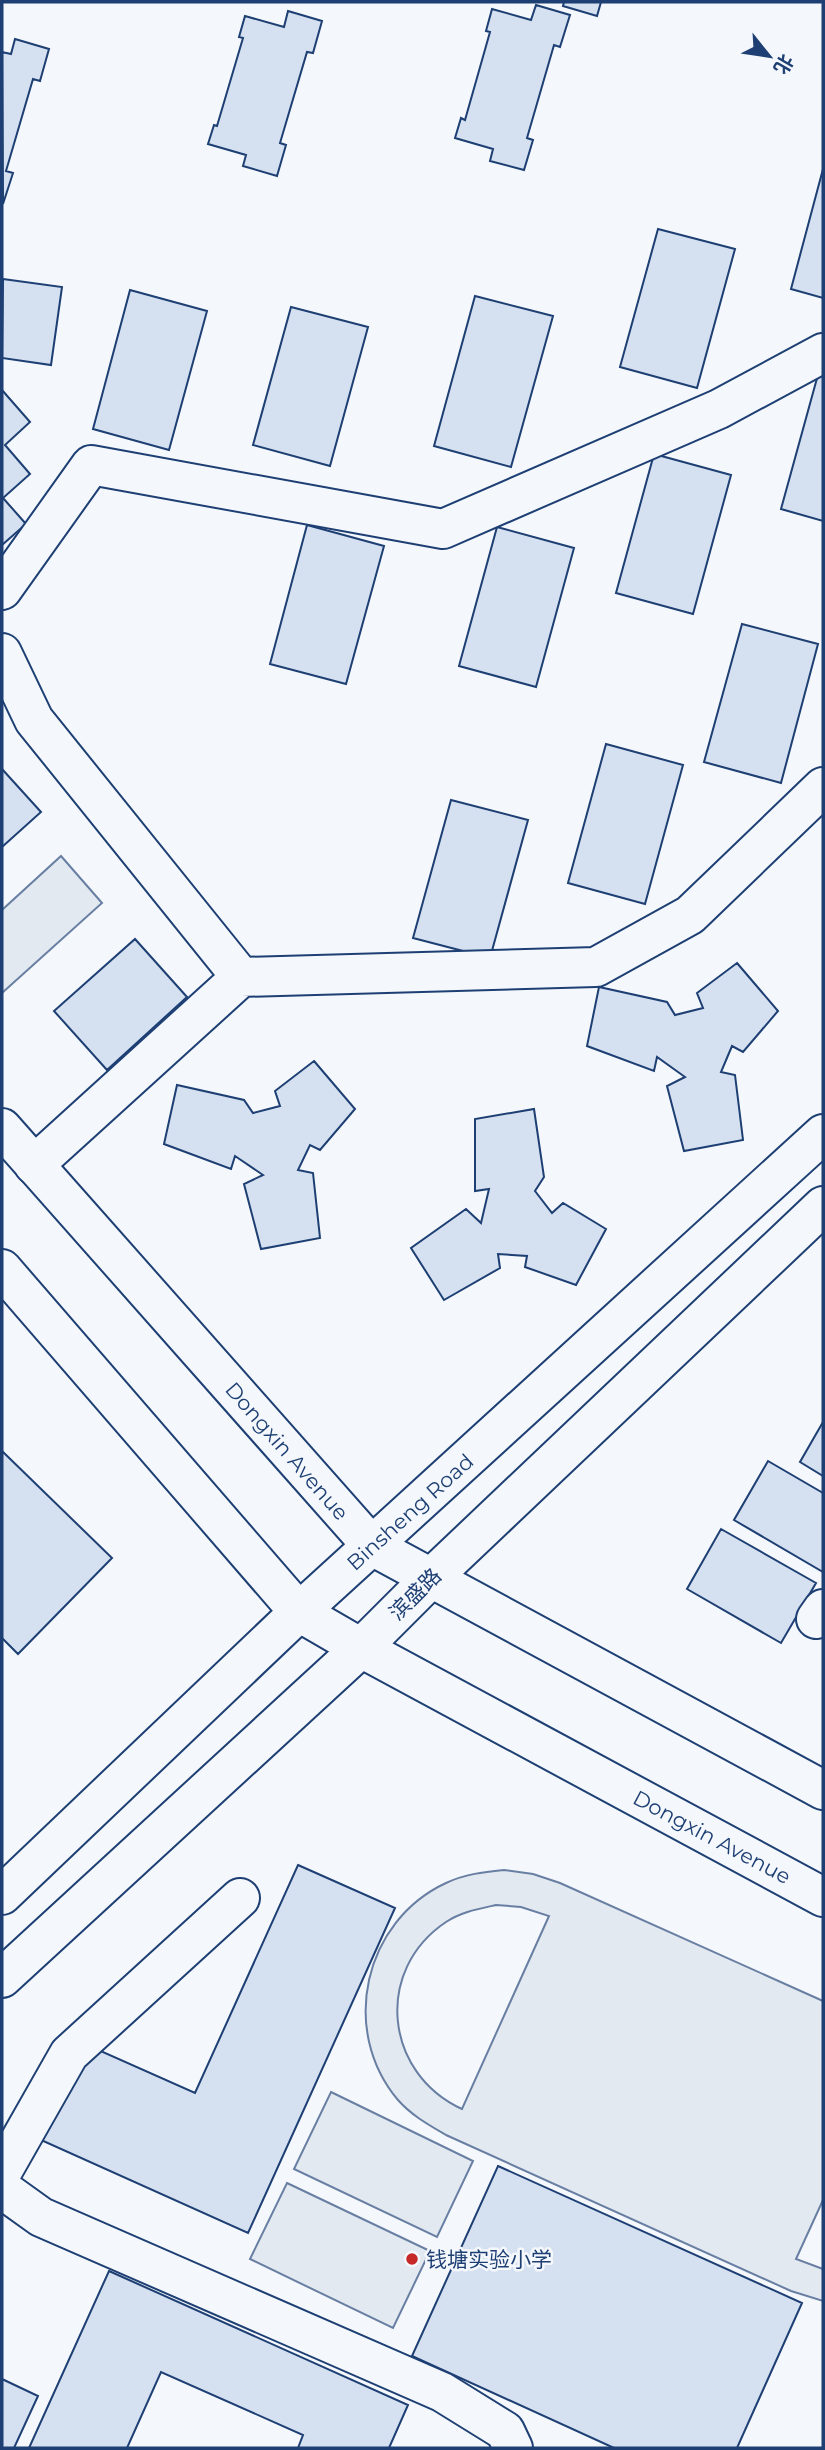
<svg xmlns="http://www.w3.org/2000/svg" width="825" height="2450" font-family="Montserrat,'Noto Sans SC',sans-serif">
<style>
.green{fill:#e3e9f0;stroke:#687fa3;stroke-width:2;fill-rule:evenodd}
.building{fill:#d5e0f0;stroke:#1d3f73;stroke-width:2}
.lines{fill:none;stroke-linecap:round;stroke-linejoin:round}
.minor-casing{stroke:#1d3f73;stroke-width:42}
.major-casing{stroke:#1d3f73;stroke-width:42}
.minor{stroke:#f4f7fb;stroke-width:38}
.major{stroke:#f4f7fb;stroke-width:38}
.poi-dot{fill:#c62828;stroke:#f4f7fb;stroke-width:2.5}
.labels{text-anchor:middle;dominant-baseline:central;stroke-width:5;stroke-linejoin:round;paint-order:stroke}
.street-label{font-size:21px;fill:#1d3f73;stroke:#f4f7fb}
.poi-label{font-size:21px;fill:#1d3f73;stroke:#f4f7fb;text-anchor:start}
</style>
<rect width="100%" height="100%" fill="#f4f7fb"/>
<!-- green -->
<path class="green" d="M61,856L102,903L2,993V910Z
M504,1870L533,1874L560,1883L823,2001V2200L796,2259L823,2269V2301L791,2291L446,2135C429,2125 411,2115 398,2100C339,2030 364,1921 446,1883C465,1874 484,1872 504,1870ZM496,1905L521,1907L549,1916L462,2109C384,2073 374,1970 446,1922C461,1912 478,1909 496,1905Z
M331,2092L473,2161L437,2237L294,2169Z
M287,2183L430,2251L393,2328L250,2259Z"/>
<!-- building -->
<path class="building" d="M564,2H601L597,16L563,6Z
M536,5L570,15L560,47L554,45L527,138L533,140L524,170L490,161L493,149L455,138L461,118L465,120L490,32L486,31L492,9L531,20Z
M288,11L322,21L313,53L307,52L280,143L286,145L277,176L243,166L246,155L208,144L214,125L217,126L243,38L239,37L245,16L284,27Z
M15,39L49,49L40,81L33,79L6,171L13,173L3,204L2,52L11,54Z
M823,169V298L791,289Z
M658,229L735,249L697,388L620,367Z
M3,279L62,287L51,365L2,358Z
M130,290L207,311L169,450L93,429Z
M475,296L553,316L511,467L434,446Z
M291,307L368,327L330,466L253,445Z
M819,371L823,372V521L781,509Z
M2,390L30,422L5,445L30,474L3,498L26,524L2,545Z
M654,454L731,475L693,614L616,593Z
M307,525L384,546L346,684L270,664Z
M497,527L574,548L536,687L459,666Z
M742,624L818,644L781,783L704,762Z
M606,744L683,765L645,904L568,883Z
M2,769L41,812L2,847Z
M451,800L528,820L490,958L413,938Z
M135,939L187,997L107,1070L54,1011Z
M737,963L778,1011L743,1052L732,1046L721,1072L735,1075L743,1140L684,1151L667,1086L685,1077L657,1057L654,1071L587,1046L599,987L667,1002L675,1015L703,1008L697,993Z
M314,1061L355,1109L320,1150L310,1145L298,1170L313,1173L320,1238L261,1249L244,1184L263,1175L235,1156L231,1169L164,1144L177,1085L244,1100L253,1113L280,1106L275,1091Z
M534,1109L544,1177L535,1191L552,1213L563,1203L606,1229L576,1285L525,1267L527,1256L498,1254L500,1268L444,1300L411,1248L466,1209L481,1223L489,1189L475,1191V1119Z
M823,1422V1476L800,1462Z
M2,1451L112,1558L18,1654L2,1638Z
M768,1461L823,1493V1572L734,1520Z
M721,1529L816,1583L781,1643L687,1589Z
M298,1865L395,1908L248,2233L41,2140L85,2044L195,2093Z
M498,2166L802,2303L737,2448H614L412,2356Z
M109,2271L408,2405L389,2448H298L303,2435L161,2372L127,2448H29Z
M2,2379L38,2396L14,2448H2Z"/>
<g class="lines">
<!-- minor casing -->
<g class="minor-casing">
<path id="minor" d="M2,590L91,465L443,529L719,409L823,353
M2,653L34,720L241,977L596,967L690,915L823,787
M34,1165L241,977
M816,1619L823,1609
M2,2172L69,2054L240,1898
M2,2189L41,2217L442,2392L505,2431L513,2448"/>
</g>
<!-- major casing -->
<g class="major-casing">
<path id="major" d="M2,1128L372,1546L823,1790
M2,1269L299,1612L361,1648L823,1897
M2,1895L299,1612L823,1134
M2,1978L361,1648L431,1578L823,1206"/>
</g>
<!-- minor -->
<use href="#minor" class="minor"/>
<!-- major -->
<use href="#major" class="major"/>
</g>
<!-- markers -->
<circle class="poi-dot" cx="412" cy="2259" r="7"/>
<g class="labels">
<!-- street labels -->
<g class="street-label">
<text transform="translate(287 1451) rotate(49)">Dongxin Avenue</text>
<text transform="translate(410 1512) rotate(-42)">Binsheng Road</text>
<text transform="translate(415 1594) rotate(-45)">滨盛路</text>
<text transform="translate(712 1837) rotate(28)">Dongxin Avenue</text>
</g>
<!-- poi labels -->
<g class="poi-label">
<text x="426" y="2259">钱塘实验小学</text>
</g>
</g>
<!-- border -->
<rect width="825" height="2450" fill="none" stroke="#1d3f73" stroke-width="7"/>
<!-- north arrow -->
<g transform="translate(769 56) rotate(120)" stroke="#f4f7fb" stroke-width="5" paint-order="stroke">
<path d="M0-5L12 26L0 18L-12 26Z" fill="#1d3f73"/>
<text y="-10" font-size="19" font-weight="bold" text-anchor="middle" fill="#1d3f73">北</text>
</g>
</svg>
